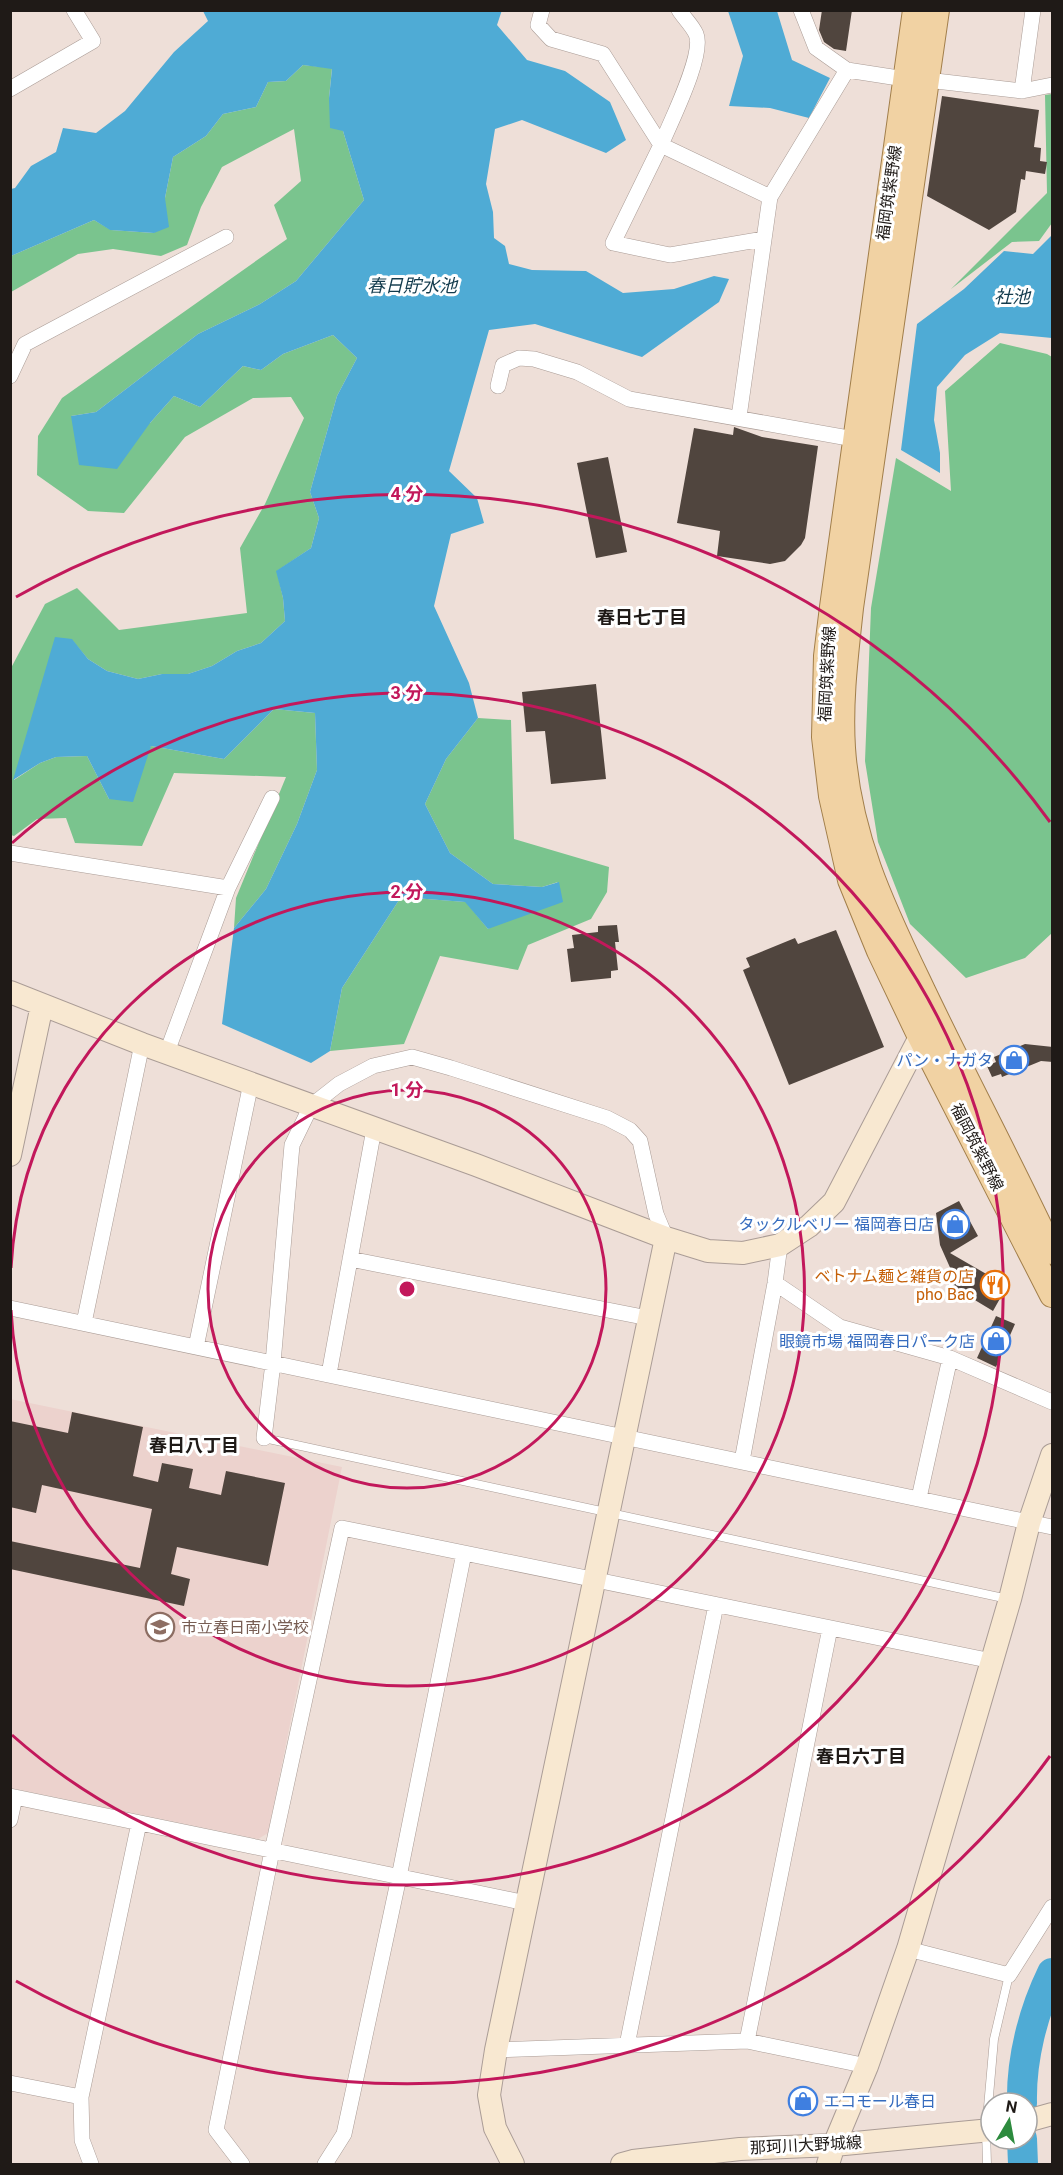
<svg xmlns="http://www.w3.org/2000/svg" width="1063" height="2175" font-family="Roboto,'Noto Sans JP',sans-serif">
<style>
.education{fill:#ecd2cd}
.forest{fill:#7ac48e}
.water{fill:#4fabd5}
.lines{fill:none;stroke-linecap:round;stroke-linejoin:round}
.river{stroke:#4fabd5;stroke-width:30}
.building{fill:#50453e}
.lane-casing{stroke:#aa9c96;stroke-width:9}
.street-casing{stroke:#aa9c96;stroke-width:16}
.secondary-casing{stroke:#aa9c96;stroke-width:24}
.primary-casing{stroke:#a17e4a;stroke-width:26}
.lane{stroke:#fff;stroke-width:8}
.street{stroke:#fff;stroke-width:15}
.secondary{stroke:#f8e8d1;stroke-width:22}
.primary{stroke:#f1d2a3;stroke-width:24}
.ring{fill:none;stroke:#c2185b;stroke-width:3}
.labels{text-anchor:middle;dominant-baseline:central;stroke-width:6;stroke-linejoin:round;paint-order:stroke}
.street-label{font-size:16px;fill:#1f1a17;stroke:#fff}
.shop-label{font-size:16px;fill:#366cbe;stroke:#fff;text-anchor:end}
.food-label{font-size:16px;fill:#c56008;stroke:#fff;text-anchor:end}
.education-label{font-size:16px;fill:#785e54;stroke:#fff;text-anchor:start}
.water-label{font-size:18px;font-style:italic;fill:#133b4d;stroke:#fff}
.neighbourhood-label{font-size:18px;font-weight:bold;fill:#1f1a17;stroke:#fff}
.centre{fill:#c2185b;stroke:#fff;stroke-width:3}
.ring-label{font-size:18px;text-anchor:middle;font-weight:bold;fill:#c2185b;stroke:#fff;stroke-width:6;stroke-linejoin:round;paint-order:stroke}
</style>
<rect width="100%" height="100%" fill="#eedfd8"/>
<!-- education -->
<path class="education" d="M10,1399L342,1467L268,1833L258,1839L11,1788Z"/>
<!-- forest -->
<path class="forest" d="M303,65L332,68L329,98L343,131L364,200L296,281L260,304L198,334L96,412L71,416L150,423L174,396L200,407L243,366L261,370L283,354L333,335L357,358L337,396L310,492L319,518L311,548L277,571L283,598L285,621L261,643L237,651L212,666L188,674H162L138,679L107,671L88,659L72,640L14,780L40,763L56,757L87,756L109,799L151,746L224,759L274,709L315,713L317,770L297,824L266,889L234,928L236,898L286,777L174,773L142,846L75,843L66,818L37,819L14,836L11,835V668L45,604L77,588L119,630L247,613L240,548L265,504L304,418L291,397L253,398L185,437L124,513L88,511L37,475L38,436L62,398L287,239L274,205L301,181L294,129L222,167L201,207L187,245L161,256L113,249L78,254L11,292V256L94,220L111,230L154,233L165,198L173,157L206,136L223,114L256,107L268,82L286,81Z
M1052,94V223L1039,241L1012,242L951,289L1047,193L1045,95Z
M1000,343L1047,354L1052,357V933L1025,958L966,978L910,924L878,842L865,761L871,608L896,458L951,491L945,391Z
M478,718L511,720L514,839L609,867L607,892L591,919L528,945L518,970L440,956L404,1044L330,1051L342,988L401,897L466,902L488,929L558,882L542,887L493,884L450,853L425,804L446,759Z"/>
<!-- water -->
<path class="water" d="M502,10L497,25L527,60L565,71L610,102L626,140L606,153L522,120L495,129L486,184L493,212L494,238L505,246L509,264L532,270L586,271L623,293L674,289L714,276L729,279L719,302L642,357L535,324L489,330L449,471L477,498L484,523L451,534L434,606L469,683L478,718L446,759L425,804L450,853L493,884L542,887L559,882L563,902L488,929L465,902L401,897L342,988L330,1051L311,1063L222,1024L234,928L266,889L297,824L317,770L315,713L274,709L224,759L151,746L133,802L109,799L87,756L56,757L40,763L13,780L55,637L72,639L88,659L107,671L138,679L162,674H188L212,666L237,651L261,643L285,621L283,598L276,571L311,548L319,518L310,492L337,396L357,358L333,335L283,354L261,370L243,366L200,407L174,396L150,423L117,469L79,465L71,416L96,412L198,334L260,304L296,281L364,200L343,131L330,128L329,98L332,69L303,65L286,81L268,82L256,107L223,114L206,136L173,157L165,198L169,227L154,233L110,230L94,220L11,256V189L15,188L31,166L56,152L63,128L96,133L125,111L174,52L208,21L203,11Z
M728,11H777L792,60L830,78L809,118L770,108L729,106L743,56Z
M1052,235V338L1000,333L965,355L937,387L934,420L940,453V473L901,450L917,324L964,289L1004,251L1033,254Z"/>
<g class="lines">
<!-- river -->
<path class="river" d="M1022,2103C1021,2059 1033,2012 1052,1973
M1022,2139L1023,2164"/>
</g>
<!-- building -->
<path class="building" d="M822,10H852L846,51L834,49L824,42L819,30Z
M942,96L1039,110L1034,147L1041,148L1040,161L1047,162L1045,174L1026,171L1025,180L1021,179L1016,212L989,230L927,196Z
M734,427L762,437L818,446L805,538L801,545L785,561L770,564L717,556L720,531L677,523L694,428L733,435Z
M608,457L627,552L596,558L577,463Z
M596,684L606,779L551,784L545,731L526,732L522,692Z
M617,925L619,942H615L618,970L611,971V978L571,982L567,949L574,948L572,935L598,932V926Z
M836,930L884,1047L789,1085L743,970L750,967L746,958L795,938L798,944Z
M1025,1044L1053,1047V1062L1041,1061L1002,1077L1001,1074L992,1077L987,1066L996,1062L994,1057Z
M959,1201L978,1236L950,1253L1007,1286L993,1311L945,1282L952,1272L940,1245L936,1213Z
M996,1316L1015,1324L996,1367L977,1358Z
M72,1412L143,1427L133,1476L158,1482L162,1463L193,1469L189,1488L221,1495L226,1471L285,1483L268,1566L177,1547L171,1574L190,1579L184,1606L10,1569V1541L140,1568L152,1509L42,1485L36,1513L10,1507V1421L68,1433Z"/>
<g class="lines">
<!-- lane casing -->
<g class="lane-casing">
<path id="lane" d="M264,1438L1008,1599
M987,2164L986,2130L994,2039L1009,1975"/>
</g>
<!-- street casing -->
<g class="street-casing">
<path id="street" d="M542,10L538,25L551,39L603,54L661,145C670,123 705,54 696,34C692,25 684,18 679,10
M801,10L816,48L847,70L905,79
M927,80L1022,91L1052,85
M10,89L93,41L74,10
M1022,91L1033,10
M770,197L847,70
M10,376L25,344L226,237
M498,386L503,365L519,358L534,359L577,372L629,399L854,439
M739,417L770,197L661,145L613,243L670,255L764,239
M10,853L228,888
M167,1052L228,888L272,798
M350,1259L648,1318
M775,1283L840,1327L950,1358L919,1498
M10,1308L1052,1527
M84,1323L142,1044
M196,1347L251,1083
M950,1358L1052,1402
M329,1374L374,1129
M264,1438L273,1363L292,1145L311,1106L339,1084L373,1066L412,1057L451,1068L607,1118L630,1130L640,1141L656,1214L666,1238
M742,1461L775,1283L780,1245
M10,1796L526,1903
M10,1820L15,1797
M908,1949L1009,1975L1052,1907
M747,2041L830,1628
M627,2045L716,1605
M496,2050L747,2041L867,2066
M10,2083L81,2097
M91,2164L82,2140L81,2097L139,1823
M242,2164L216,2130L272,1851L342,1528L992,1661
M325,2164L344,2134L399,1877L464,1553"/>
</g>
<!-- secondary casing -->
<g class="secondary-casing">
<path id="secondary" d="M10,992L142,1044L476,1165L666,1238L708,1251L743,1253L780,1245L809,1226L834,1202L920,1037
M10,1155L42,1005
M1027,2121L1052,2114
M513,2164L495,2128L489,2095L496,2050L666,1238
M622,2164L633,2161L740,2149L834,2145L991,2130
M828,2164L834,2145L867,2066L908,1949L1010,1599L1029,1523L1052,1455"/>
</g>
<!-- primary casing -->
<g class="primary-casing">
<path id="primary" d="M915,10L832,607L826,656L824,737L831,796L850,880L879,951L920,1037L1052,1295
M937,10L851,608C846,655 840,701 843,748C849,835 881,903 918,980C961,1071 1009,1160 1052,1252"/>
</g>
<!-- lane -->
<use href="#lane" class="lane"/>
<!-- street -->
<use href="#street" class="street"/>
<!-- secondary -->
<use href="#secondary" class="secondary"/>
<!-- primary -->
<use href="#primary" class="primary"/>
</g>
<!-- distance rings -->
<g class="ring">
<circle cx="407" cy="1289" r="199"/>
<path d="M11 1268A397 397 0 1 1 11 1310"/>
<path d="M12 843A596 596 0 1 1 12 1735"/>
<path d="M1050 1756A795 795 0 0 1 16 1981M16 597A795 795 0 0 1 1050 822"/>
</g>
<!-- icons -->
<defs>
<g id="shop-ring" transform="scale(1.5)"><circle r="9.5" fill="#fff" stroke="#3f7fe0" stroke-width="1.5"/><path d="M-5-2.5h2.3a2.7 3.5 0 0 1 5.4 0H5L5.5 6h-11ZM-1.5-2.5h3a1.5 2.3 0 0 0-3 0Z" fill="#3f7fe0"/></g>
<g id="restaurant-ring" transform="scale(1.5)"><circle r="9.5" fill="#fff" stroke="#e8710a" stroke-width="1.5"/><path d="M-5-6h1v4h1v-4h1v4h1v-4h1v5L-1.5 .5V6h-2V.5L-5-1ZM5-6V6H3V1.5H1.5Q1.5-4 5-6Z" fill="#e8710a"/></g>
<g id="school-ring" transform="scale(1.5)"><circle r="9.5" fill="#fff" stroke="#8d6e63" stroke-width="1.5"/><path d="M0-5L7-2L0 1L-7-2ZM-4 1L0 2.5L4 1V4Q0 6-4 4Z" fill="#8d6e63"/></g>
</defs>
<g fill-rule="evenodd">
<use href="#shop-ring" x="1014" y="1060"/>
<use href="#shop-ring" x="955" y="1224"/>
<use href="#restaurant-ring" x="995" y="1285"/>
<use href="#shop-ring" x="996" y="1341"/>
<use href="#school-ring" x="160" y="1627"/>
<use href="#shop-ring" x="803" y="2101"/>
</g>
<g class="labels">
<!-- street labels -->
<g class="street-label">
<text transform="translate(889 193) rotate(-82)">福岡筑紫野線</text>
<text transform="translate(827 674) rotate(-87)">福岡筑紫野線</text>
<text transform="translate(977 1147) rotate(63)">福岡筑紫野線</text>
<text transform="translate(806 2145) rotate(-3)">那珂川大野城線</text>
</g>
<!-- shop labels -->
<g class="shop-label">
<text x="993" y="1060">パン・ナガタ</text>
<text x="934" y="1224">タックルベリー 福岡春日店</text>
<text x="975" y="1341">眼鏡市場 福岡春日パーク店</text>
<text x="824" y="2101" text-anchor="start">エコモール春日</text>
</g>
<!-- food labels -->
<g class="food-label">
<text x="974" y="1276">ベトナム麺と雑貨の店<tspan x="974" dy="18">pho Bac</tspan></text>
</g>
<!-- education labels -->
<g class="education-label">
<text x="181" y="1627">市立春日南小学校</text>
</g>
<!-- water labels -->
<g class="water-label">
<text x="412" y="285">春日貯水池</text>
<text x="1012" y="296">社池</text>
</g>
<!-- neighbourhood labels -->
<g class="neighbourhood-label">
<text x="642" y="617">春日七丁目</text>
<text x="194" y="1445">春日八丁目</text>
<text x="861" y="1756">春日六丁目</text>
</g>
</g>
<circle cx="407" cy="1289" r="9" class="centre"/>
<g class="ring-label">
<text x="407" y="500">4 分</text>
<text x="407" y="699">3 分</text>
<text x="407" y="898">2 分</text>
<text x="407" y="1096">1 分</text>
</g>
<!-- border -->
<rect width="1063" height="2175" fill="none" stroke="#1f1a17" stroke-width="24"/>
<!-- north arrow -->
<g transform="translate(1009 2121) rotate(10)"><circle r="28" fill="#ffffff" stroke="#a5a3a2" stroke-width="1.5"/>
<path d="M0-4.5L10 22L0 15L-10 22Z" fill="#2d8b3e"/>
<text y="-9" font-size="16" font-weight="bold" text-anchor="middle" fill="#1f1a17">N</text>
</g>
</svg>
